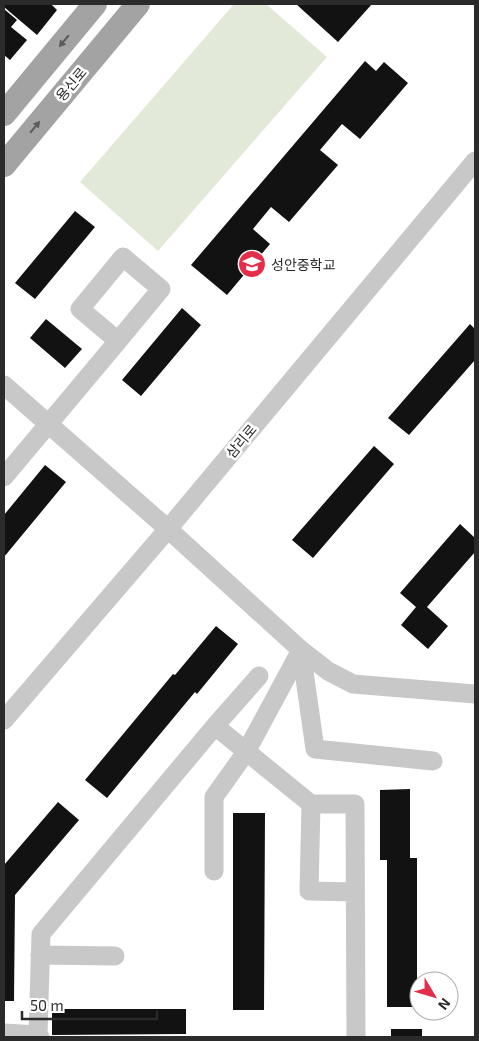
<svg xmlns="http://www.w3.org/2000/svg" width="479" height="1041" font-family="'Exo 2','Noto Sans KR',sans-serif">
<style>
.green{fill:#e3e9d8}
.building{fill:#121212}
.lines{fill:none;stroke-linecap:round;stroke-linejoin:round}
.minor{stroke:#c8c8c8;stroke-width:19}
.major{stroke:#a3a3a3;stroke-width:24}
.oneway{fill:#5b5b5b}
.labels{text-anchor:middle;dominant-baseline:central;stroke-width:5;stroke-linejoin:round;paint-order:stroke}
.street-label{font-size:14px;fill:#2b2b2b;stroke:#fff}
.poi-label{font-size:14px;fill:#2b2b2b;stroke:#fff;text-anchor:start}
</style>
<rect width="100%" height="100%" fill="#fff"/>
<!-- green -->
<path class="green" d="M234,4H266L327,57L158,251L80,182Z"/>
<!-- building -->
<path class="building" d="M4,4H51L57,10L37,35L4,7Z
M296,4H372L338,42Z
M4,9L17,20L11,27L27,40L10,60L4,55Z
M365,61L376,71L384,62L408,83L360,139L342,124L320,150L338,165L289,222L271,207L253,229L270,244L227,295L191,265Z
M75,211L95,227L35,299L15,283Z
M182,308L201,325L141,396L122,380Z
M46,319L82,349L65,368L30,338Z
M470,324L475,329V360L409,435L388,418Z
M374,446L394,464L313,558L292,540Z
M45,465L66,482L4,557V515Z
M460,524L475,538V552L427,607L448,626L428,649L401,625L416,607L400,593Z
M216,626L238,644L197,694L195,692L107,798L85,780L173,674L175,675Z
M410,789V858H417V1007H387V860H380V790Z
M58,802L79,820L15,895L14,1001H4V865Z
M233,813H265L264,1010H233Z
M52,1009H186V1034L52,1035Z
M391,1029H422V1037H391Z"/>
<g class="lines">
<!-- minor -->
<path class="minor" d="M4,385L168,529L301,650L328,671L353,684L475,694
M4,477C56,415 109,352 161,289L123,257L80,309L118,341
M301,650L315,749L433,761
M259,676L215,726L311,804H355L356,1037
M4,720L168,529L475,161
M311,804L309,891L355,892
M214,871V797L246,752L301,650
M40,955L115,956
M4,1033L38,1035
M40,1037L38,1035L41,934L215,726"/>
<!-- major -->
<path class="major" d="M4,114L95,4
M4,165L138,4"/>
</g>
<!-- one-way arrows -->
<defs><path id="oneway-solid" d="M-6-.8H1V-3.2L6.5 0L1 3.2V.8H-6Z" transform="scale(1.25)"/></defs>
<g class="oneway">
<use href="#oneway-solid" transform="translate(64 41) rotate(130)"/>
<use href="#oneway-solid" transform="translate(35 127) rotate(-50)"/>
</g>
<!-- icons -->
<defs>
<g id="school-disc" transform="scale(1.4375)"><circle r="9.5" fill="#e32d4b" stroke="#fff"/><path d="M0-5L7-2L0 1L-7-2ZM-4 1L0 2.5L4 1V4Q0 6-4 4Z" fill="#fff"/></g>
</defs>
<g fill-rule="evenodd">
<use href="#school-disc" x="252" y="264"/>
</g>
<g class="labels">
<!-- street labels -->
<g class="street-label">
<text transform="translate(71 84) rotate(-50)">용신로</text>
<text transform="translate(241 441) rotate(-50)">삼리로</text>
</g>
<!-- poi labels -->
<g class="poi-label">
<text x="271" y="264">성안중학교</text>
</g>
</g>
<!-- border -->
<rect width="479" height="1041" fill="none" stroke="#2b2b2b" stroke-width="10"/>
<!-- north arrow -->
<g transform="translate(434 996) rotate(128)"><circle r="24" fill="#ffffff" stroke="#aaaaaa"/>
<path d="M0-4L9 19L0 12L-9 19Z" fill="#e32d4b"/>
<text y="-8" font-size="14" font-weight="bold" text-anchor="middle" fill="#2b2b2b">N</text>
</g>
<!-- scale -->
<path d="M22 1011v8h135v-8" fill="none" stroke="#2b2b2b" stroke-width="2.5"/>
<text x="30" y="1011" font-size="15" fill="#2b2b2b" stroke="#ffffff" stroke-width="4" paint-order="stroke">50 m</text>
</svg>
